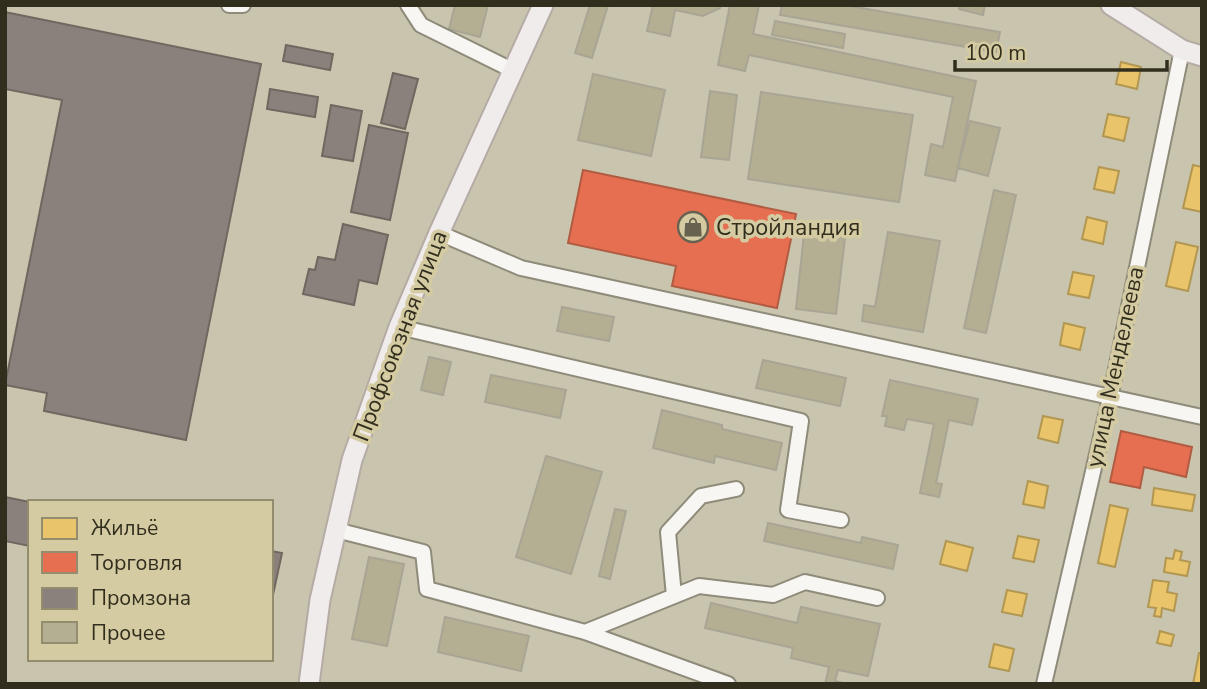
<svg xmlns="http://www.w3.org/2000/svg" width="1207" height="689" font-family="'Nunito Sans',sans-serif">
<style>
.homes{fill:#e9c46a;stroke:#b29753;stroke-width:2}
.shops{fill:#e76f51;stroke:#b15c42;stroke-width:2}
.industry{fill:#8a817c;stroke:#706860;stroke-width:2}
.building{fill:#b4ae92;stroke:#a9a594;stroke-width:2}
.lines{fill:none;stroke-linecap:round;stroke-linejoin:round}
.minor-casing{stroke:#8f8b7a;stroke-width:18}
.major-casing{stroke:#b5aba5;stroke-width:23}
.minor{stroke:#f7f6f3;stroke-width:14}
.major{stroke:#f1ecec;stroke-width:19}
.labels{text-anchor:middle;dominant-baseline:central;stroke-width:7;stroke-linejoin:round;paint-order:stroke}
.poi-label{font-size:23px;fill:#322e1e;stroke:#d4cba2;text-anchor:start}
.street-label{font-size:23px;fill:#322e1e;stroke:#d4cba2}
</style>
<rect width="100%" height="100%" fill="#c9c4ad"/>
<!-- homes -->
<path class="homes" d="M1121,62L1141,67L1137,89L1116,84Z
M1108,114L1129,118L1124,141L1103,136Z
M1193,165L1202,167V212L1183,208Z
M1099,167L1119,171L1114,193L1094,189Z
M1087,217L1107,222L1103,244L1082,239Z
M1176,242L1198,247L1188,291L1166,286Z
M1073,272L1094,276L1089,298L1068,294Z
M1064,323L1085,328L1080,350L1060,345Z
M1043,416L1063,420L1058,443L1038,438Z
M1028,481L1048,486L1044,508L1023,504Z
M1154,488L1195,495L1192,511L1152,505Z
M1110,505L1128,509L1115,567L1098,563Z
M1018,536L1039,540L1034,562L1013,558Z
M946,541L973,548L967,571L940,564Z
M1175,550L1182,552L1180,560L1190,562L1187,576L1164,572L1166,558L1173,559Z
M1153,580L1169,582L1167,592L1177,594L1174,611L1162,608L1161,617L1154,616L1156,608L1148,607Z
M1007,590L1027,594L1022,616L1002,612Z
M1160,631L1174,635L1171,646L1157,643Z
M994,644L1014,649L1009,671L989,667Z
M1199,653H1202V684H1193Z"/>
<!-- shops -->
<path class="shops" d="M583,170L796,214L777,308L672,286L676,266L568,243Z
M1121,431L1192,447L1186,477L1144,467L1140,488L1110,482Z"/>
<!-- industry -->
<path class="industry" d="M5,12L261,64L186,440L44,411L47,393L5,385L62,100L5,89Z
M286,45L333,54L330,70L283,61Z
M393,73L418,79L405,129L381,123Z
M270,89L318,97L315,117L267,109Z
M331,105L362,111L353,161L322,156Z
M369,125L408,133L390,220L351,212Z
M343,224L388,235L377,284L359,280L354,305L303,294L309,269L315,270L318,257L335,260Z
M5,497L30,502V546L5,541Z
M271,551L282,553L271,604Z"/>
<!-- building -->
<path class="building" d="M455,5H488L480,37L449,29Z
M590,5H608L592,58L575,53Z
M653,5H721L720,8L703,16L675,10L670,36L647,31Z
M730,5H759L753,34L976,81L955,181L925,175L931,144L943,147L953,97L749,55L745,71L718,65Z
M782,5H844L1000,32L996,52L780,15Z
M960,5H985L983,15L959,9Z
M775,21L845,34L843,48L772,35Z
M593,74L665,90L651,156L578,140Z
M710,91L737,95L729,160L701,157Z
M761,92L913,115L899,202L748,179Z
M970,121L1000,128L988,176L958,168Z
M994,190L1016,195L986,333L964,328Z
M888,232L940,241L923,332L862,321L864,305L875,307Z
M804,234L845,238L836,314L796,309Z
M562,307L614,317L609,341L557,331Z
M429,357L451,362L443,395L421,390Z
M763,360L846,378L840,406L756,388Z
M491,375L566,390L560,418L485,402Z
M890,380L978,399L972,425L949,420L936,483L942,484L939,497L920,493L934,424L907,419L904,430L885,426L887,416H882Z
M662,410L722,425V429L782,443L776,470L715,456L714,463L653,448Z
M546,456L602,472L571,574L516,557Z
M615,509L626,511L610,579L599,576Z
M768,523L861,543L862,537L898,545L893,569L764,541Z
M369,557L404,564L387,646L352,639Z
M711,603L797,623L801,607L880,624L868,676L838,670L835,681L847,684H825L829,667L791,658L793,648L705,628Z
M445,617L529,636L521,671L438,652Z"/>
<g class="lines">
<!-- minor casing -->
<g class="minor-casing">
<path id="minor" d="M229,5H243
M408,5L421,25L514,71
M439,233L521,268L1202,417
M399,327L801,421L788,510L841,520
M336,530L423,552L427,589L585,632L728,684
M674,596L668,532L701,496L736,489
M585,632L699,586L773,595L805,582L877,598
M1044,684L1110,398L1182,50"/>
</g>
<!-- major casing -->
<g class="major-casing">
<path id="major" d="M1111,5L1182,50L1202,56
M309,684L320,600L352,460L399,327L439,233L543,5"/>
</g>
<!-- minor -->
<use href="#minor" class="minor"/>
<!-- major -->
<use href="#major" class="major"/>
</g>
<!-- icons -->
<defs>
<g id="shop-ring" transform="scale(1.575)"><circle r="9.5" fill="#d4cba2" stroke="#676250" stroke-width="1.5"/><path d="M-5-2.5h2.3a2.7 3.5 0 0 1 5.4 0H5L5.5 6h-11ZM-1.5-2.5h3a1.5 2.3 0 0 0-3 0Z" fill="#676250"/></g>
</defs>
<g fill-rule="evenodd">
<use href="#shop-ring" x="693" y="227"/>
</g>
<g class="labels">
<!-- poi labels -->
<g class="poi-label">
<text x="716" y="227">Стройландия</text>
</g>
<!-- street labels -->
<g class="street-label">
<text transform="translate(400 336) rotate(-69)">Профсоюзная улица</text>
<text transform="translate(1115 367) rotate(-78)">улица Менделеева</text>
</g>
</g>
<!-- border -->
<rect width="1207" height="689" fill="none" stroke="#322e1e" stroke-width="14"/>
<!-- legend -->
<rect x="28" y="500" width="245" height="161" fill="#d4cba2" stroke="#938c6d" stroke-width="2"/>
<rect x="42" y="518" width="35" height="21" fill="#e9c46a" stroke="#938c6d" stroke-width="2"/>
<text x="91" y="535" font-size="21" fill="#322e1e">Жильё</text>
<rect x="42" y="552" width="35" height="21" fill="#e76f51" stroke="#938c6d" stroke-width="2"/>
<text x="91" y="570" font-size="21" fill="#322e1e">Торговля</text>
<rect x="42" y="588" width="35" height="21" fill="#8a817c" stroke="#938c6d" stroke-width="2"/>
<text x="91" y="605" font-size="21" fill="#322e1e">Промзона</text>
<rect x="42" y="622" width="35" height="21" fill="#b4ae92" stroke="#938c6d" stroke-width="2"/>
<text x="91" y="640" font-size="21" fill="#322e1e">Прочее</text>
<!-- scale -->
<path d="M955 60v10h212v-10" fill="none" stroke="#322e1e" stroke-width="3.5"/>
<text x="965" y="60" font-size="21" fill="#322e1e" stroke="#d4cba2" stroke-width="5" paint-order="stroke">100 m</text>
</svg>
